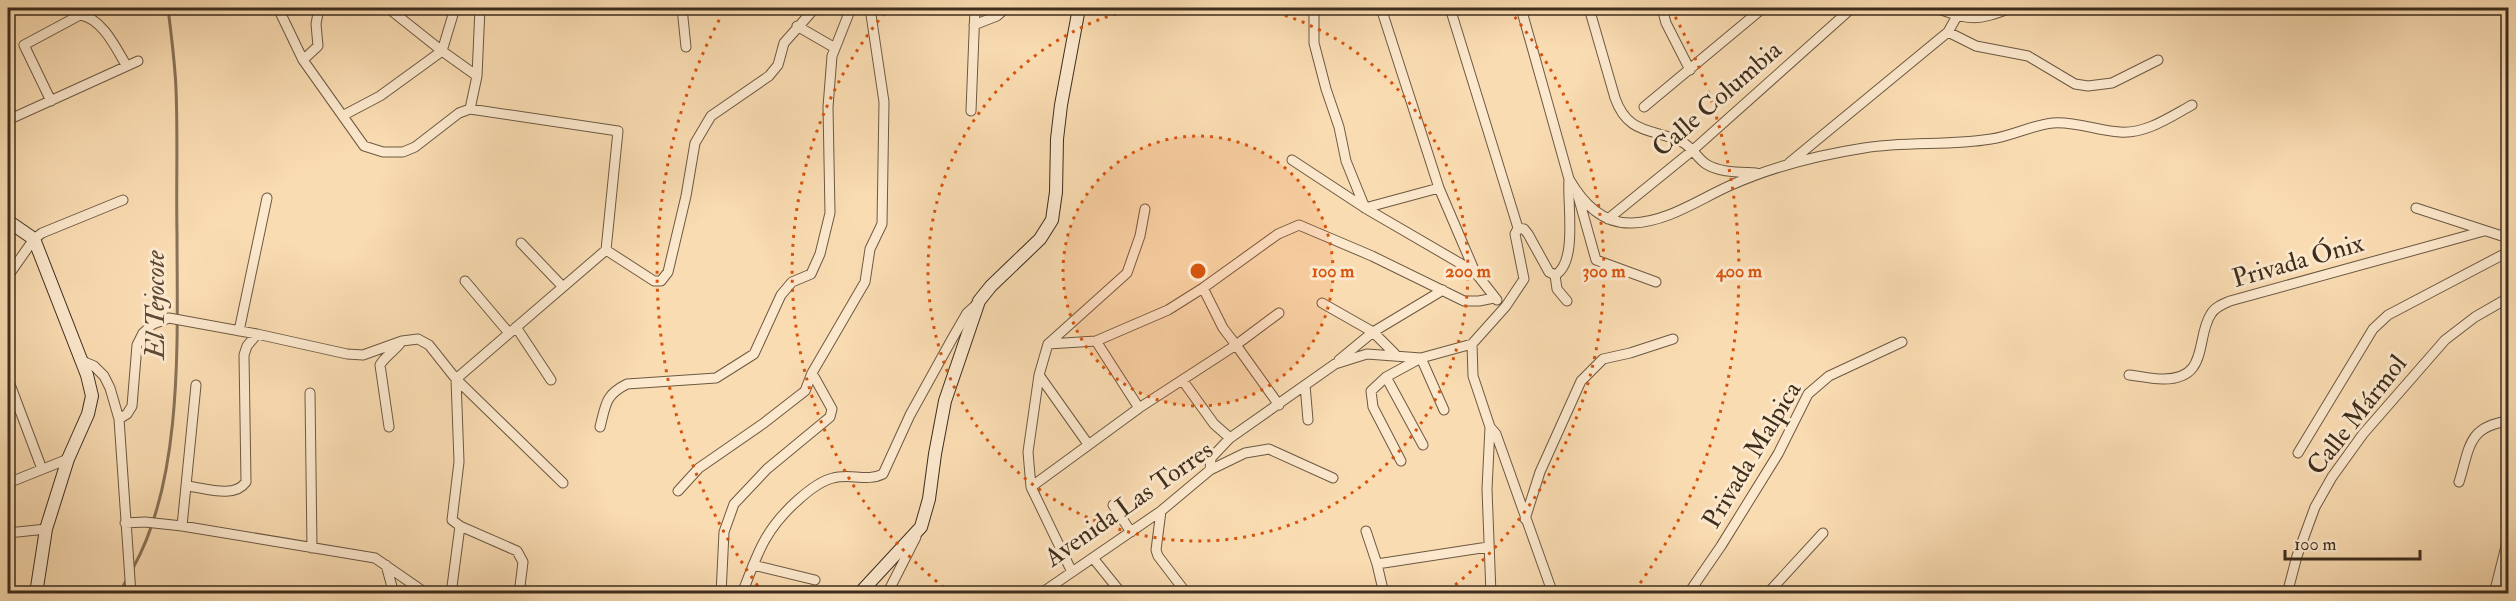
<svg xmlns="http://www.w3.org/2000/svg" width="2516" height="601" font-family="'IM FELL Double Pica',serif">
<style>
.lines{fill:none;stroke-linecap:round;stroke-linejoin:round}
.stream{stroke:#887258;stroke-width:3}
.street-casing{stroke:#6c5942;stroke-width:11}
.secondary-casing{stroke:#3d2d1d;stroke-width:14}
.street{stroke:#fce8cd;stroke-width:9}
.secondary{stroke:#fce8cd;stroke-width:12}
.ring{fill:none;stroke:#d7550e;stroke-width:3;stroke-dasharray:3 6}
.labels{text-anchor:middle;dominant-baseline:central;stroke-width:6;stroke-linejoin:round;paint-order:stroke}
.street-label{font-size:26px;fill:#3d2d1d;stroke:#fce8cd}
.water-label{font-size:27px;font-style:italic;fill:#5c4a36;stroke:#fce8cd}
.centre{fill:#d7550e;stroke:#fce8cd;stroke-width:3}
.ring-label{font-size:18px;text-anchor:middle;font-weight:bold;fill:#d7550e;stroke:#fce8cd;stroke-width:6;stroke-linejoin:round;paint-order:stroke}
</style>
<rect width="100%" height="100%" fill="#fadcb2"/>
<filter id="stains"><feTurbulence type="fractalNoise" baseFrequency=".00333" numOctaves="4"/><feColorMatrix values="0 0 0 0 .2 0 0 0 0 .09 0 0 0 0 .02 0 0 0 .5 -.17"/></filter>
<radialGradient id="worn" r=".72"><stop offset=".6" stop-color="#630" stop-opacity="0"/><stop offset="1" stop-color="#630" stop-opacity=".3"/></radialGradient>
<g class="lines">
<!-- stream -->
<path class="stream" d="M133,568C184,477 177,337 177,234C176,186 178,137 176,89C175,62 171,34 168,8
M119,594L127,579"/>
<!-- street casing -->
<g class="street-casing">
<path id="street" d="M278,8L303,60L364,146L383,152H403L415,147L459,113L470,109L618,131L606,250L456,379
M388,8L442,51L477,76
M682,8L686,47
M1314,8V43L1326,89L1339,127L1346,161L1365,208L1439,188
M1381,8L1439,188L1475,272
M1450,8L1518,228
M1521,8L1569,179C1583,203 1602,224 1632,223C1667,222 1698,200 1729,186C1771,167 1819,155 1864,148C1906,141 1950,146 1991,139C2012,136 2032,125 2053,123C2075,121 2098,131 2120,132C2146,134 2170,117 2192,105
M1589,8L1615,98C1628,135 1652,128 1682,142C1692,147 1697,158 1706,164C1720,173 1741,172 1756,173
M1662,8L1666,23L1690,70
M1936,8C1972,21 1976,21 2011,8
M974,25L997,16L1006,8
M797,26L835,48
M1948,32L1976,46L2028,56L2075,84L2088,86L2112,83L2158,60
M303,60L318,46L316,24L319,8
M51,101L24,45L80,15C102,18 116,48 126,65
M1644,107L1763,8
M470,109L477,76L480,8
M971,111L975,8
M344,115L380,96L442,51L455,8
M8,120L138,61
M1292,160L1365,208L1475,272L1497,300
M1789,163L1948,32L1957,16
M1578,196L1596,260L1656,282
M2416,208L2508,238
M1608,219L1693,150L1852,8
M1518,228L1524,229L1528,234L1549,272L1555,275C1578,263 1567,203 1569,179
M521,243L563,287
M606,250L654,281H661L668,272L686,196L695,143L711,116L769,76L778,65L784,43L815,8
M1555,275L1557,289L1567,301
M8,276L34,239L42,233L123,200
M465,281L509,333
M1322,303L1373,332L1395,354
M516,327L551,380
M239,331L267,198
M1096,341L1139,408
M1048,344L1096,341L1168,310L1203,288L1278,234L1299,225L1372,256L1464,301H1479L1494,298
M1472,344L1473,376L1490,427L1487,489L1491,594
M80,360L94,366L104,376L110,388L119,419L131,594
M1339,360L1373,332L1443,290
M1039,375L1088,444
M2129,375C2140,376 2152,379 2162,379C2210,380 2195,338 2211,314C2215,307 2223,304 2230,301L2484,231
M1386,377L1423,445
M8,379L42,469
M456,379L459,462L452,520L460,526L517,551L523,562L519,594
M1183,381L1214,424L1230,438
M1305,385L1308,420
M310,393L312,548
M1279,405L1236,345L1279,313
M119,419L127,414L132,406L137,345L143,333L153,324L169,318L257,334L347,354L363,355L402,341L418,339L429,345L456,379L563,483
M389,427L380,365C385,356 396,350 402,341
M600,427C606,404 605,395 627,384L716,378L754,354L781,295L792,282L811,274L820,254L830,213L828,107L832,56L851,8
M1490,427L1496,434L1553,594
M2298,453L2373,329L2388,315L2508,252
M1401,461L1373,407L1371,391L1386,377L1421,358L1444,410
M1210,470L1211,458L1230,438L1335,364L1367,354L1421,358L1472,344L1506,306L1524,279L1515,234L1518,228
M2459,482C2470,448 2467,427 2508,421
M8,483L68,459
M187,486C205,488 234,499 246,482L244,355L247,346L257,334
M1031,487L1139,408L1236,345L1223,328L1203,288
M678,491L699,468L764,423L805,391L812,373L865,282L870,249L882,224L884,102L870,8
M1113,505L1131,532
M1161,511L1156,550L1158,556L1187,594
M1525,519L1540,472L1581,381L1603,359L1630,353L1673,339
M125,523L145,522L182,526L375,558L427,594
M182,526L196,385
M1366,531L1377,564L1384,594
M8,533L46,529
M1093,558L1122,594
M1377,564L1488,547
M386,565L394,594
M753,565L815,580
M1071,570L1031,487L1028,452L1039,375L1048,344L1127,273L1140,236L1145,209
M451,594L460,526
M721,594L724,532L734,504L767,469L830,417L832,409L812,373
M742,594C757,554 765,529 798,500C808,491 820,481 833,478C850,473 867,482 883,474L910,415L952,339L967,313L978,303
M887,594L916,537
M1040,594L1161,511L1210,470L1245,453L1269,449L1333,478
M1688,594L1721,546L1778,454L1808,394L1829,376L1902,342
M1767,594L1823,533
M2287,594L2297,556L2315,507L2332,477L2363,434L2445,340L2475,317L2508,298
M2494,594L2508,538"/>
</g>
<!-- secondary casing -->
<g class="secondary-casing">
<path id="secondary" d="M8,221L34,239L87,375L92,396L88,414L68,459L46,529L36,594
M859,594L921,527L929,499L935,454L945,401L979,301L991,286L1040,239L1052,220L1056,192L1057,139L1061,105L1079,8"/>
</g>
<!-- street -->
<use href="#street" class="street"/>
<!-- secondary -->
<use href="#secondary" class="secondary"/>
</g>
<!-- distance rings -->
<circle cx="1198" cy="271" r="135" fill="#d7550e" fill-opacity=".12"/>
<g class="ring">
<circle cx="1198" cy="271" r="135"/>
<path d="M1259 8A270 270 0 1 1 1137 8"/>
<path d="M951 593A406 406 0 0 1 887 10M1509 10A406 406 0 0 1 1445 593"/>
<path d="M763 593A541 541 0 0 1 725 9M1671 9A541 541 0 0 1 1633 593"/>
</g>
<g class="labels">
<!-- street labels -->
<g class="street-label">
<text transform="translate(1717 99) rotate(-41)">Calle Columbia</text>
<text transform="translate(2298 261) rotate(-16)">Privada Ónix</text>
<text transform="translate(2357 415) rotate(-52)">Calle Mármol</text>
<text transform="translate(1752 455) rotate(-59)">Privada Malpica</text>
<text transform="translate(1129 504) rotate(-35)">Avenida Las Torres</text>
</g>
<!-- water labels -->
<g class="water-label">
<text transform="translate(155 305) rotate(-90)">El Tejocote</text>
</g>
</g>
<circle cx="1198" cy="271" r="9" class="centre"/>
<g class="ring-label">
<text x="1333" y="277">100 m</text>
<text x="1468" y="277">200 m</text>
<text x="1604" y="277">300 m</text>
<text x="1739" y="277">400 m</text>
</g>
<!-- margin -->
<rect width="2516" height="601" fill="none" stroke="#fadcb2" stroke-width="30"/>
<rect x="9" y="9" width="2498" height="583" fill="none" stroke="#3d2d1d" stroke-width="3"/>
<rect x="15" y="15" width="2486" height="571" fill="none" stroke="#3d2d1d" stroke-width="1.5"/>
<!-- scale -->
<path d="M2285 550v9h135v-9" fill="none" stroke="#3d2d1d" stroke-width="3"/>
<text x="2294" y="550" font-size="18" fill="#3d2d1d" stroke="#fce8cd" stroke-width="4.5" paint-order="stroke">100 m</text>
<rect width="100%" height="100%" filter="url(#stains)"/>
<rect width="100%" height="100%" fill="url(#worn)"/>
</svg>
